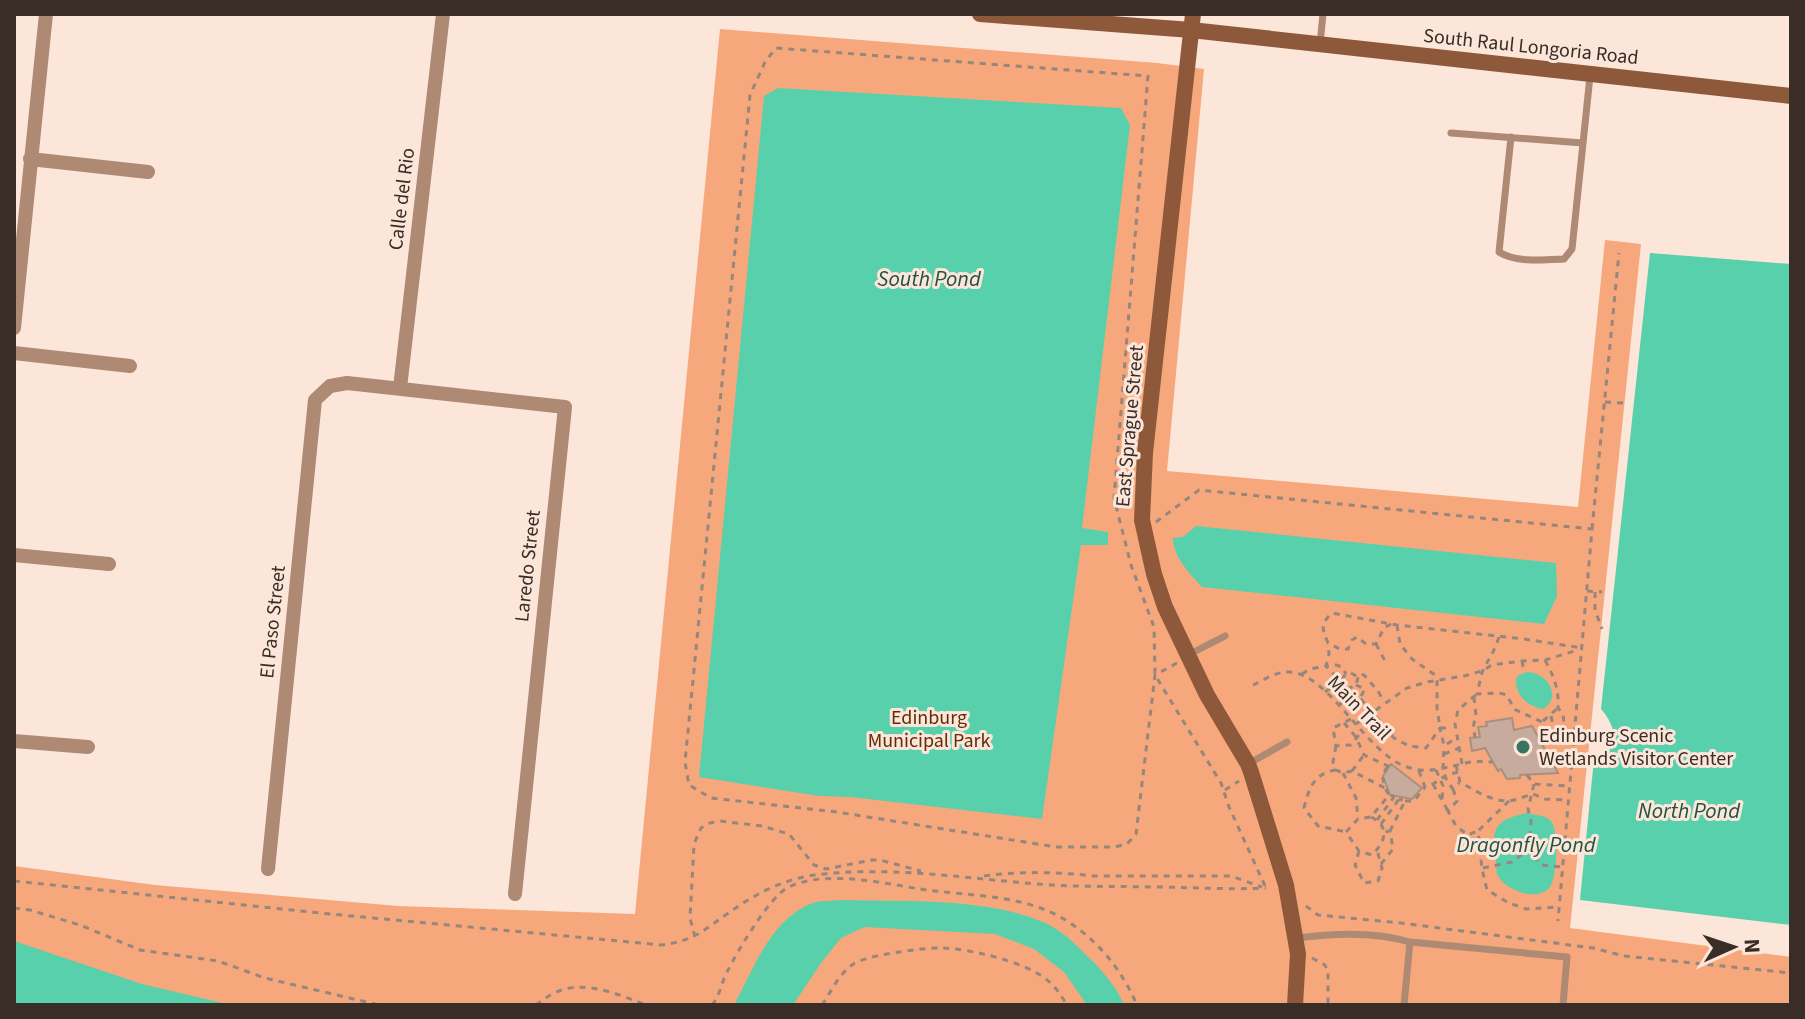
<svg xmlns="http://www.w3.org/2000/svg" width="1805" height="1019" font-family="'Source Sans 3',sans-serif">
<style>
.green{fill:#f6a87c}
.water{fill:#58d0ac}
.building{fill:#c7ac9d;stroke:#aa8f81;stroke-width:2}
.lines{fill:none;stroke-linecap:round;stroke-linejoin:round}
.path{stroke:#96867d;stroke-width:3;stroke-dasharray:6 6;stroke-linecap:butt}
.lane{stroke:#ae8974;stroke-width:7}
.street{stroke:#ae8974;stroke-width:14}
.secondary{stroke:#8e593b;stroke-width:16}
.poi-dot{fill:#377561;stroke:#fce5d9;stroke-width:3}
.labels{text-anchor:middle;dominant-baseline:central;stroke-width:6;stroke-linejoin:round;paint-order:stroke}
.street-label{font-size:20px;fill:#382d27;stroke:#fce5d9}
.park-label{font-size:20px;fill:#622d06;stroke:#fce5d9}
.poi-label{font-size:20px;fill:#382d27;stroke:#fce5d9;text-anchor:start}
.water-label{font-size:22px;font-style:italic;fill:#225444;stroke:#fce5d9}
</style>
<rect width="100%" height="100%" fill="#fce5d9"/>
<!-- green -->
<path class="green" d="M720,29L1157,63L1204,69L1167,471L1578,507L1605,240L1641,244L1570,928L1791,957V1005H14V866L155,885L398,906L635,914Z"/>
<!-- water -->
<path class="water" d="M778,88L1121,108L1130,125L1082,528L1108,532V545H1081L1042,819L850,797L819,796L699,777L764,96Z
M1650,253L1791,264V925L1580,900L1594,759C1621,750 1617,727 1601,709Z
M1196,526L1556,563L1557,596L1544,624L1202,587C1190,574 1173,557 1173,538L1183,537Z
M1527,672C1547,672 1563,697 1543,709C1526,706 1513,693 1517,676Z
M1527,813C1534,815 1544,815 1550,820C1560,829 1557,877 1550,887C1538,903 1503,890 1497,874C1496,870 1496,865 1496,861C1491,830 1493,820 1527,813Z
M842,900C907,902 982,897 1043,922C1060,929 1075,943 1087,956C1101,969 1117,987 1124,1005H1087L1064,972L1034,949L995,934L864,927L841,938L821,963L793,1005H734C753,970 770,921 810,904C819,900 832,901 842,900Z
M14,941L142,984L231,1005H14Z"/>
<!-- building -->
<path class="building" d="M1512,718L1514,730L1532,726L1558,773L1520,775V778L1507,779L1501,769L1498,771L1485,748L1472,751L1470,738L1480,737L1478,727L1487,726L1486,722Z
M1391,764L1422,788L1412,799L1390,795L1383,776Z"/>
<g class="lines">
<!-- path -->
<path class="path" d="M1605,402L1623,403
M1156,522L1199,490L1592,529L1558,921
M1592,529L1619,253
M1587,591L1602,592
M1595,592V610L1602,629
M1391,624L1384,628L1376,644H1366L1357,637L1352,640L1348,649H1340L1328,643C1322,629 1320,624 1332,613L1391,624L1397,625L1524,639L1582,648
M1397,625L1400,644L1412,659L1435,675L1437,681V708L1440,728H1451
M1499,637C1494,651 1491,656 1484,668C1481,673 1479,687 1477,694L1499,693L1507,695L1514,709L1542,722L1548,736
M1376,644L1385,661
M1545,660C1554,677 1559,688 1558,708L1563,714L1565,735
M1522,661L1523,666L1526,671
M1177,663L1155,675L1136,834L1127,844L1115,847H1056L837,812L711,798L689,785L685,762L750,95L765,62L776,48L1148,76L1114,498L1131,565L1154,627L1155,675L1221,783L1229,807L1266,888
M1302,674L1310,669L1326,666L1329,654L1328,644
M1253,685C1264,680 1275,672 1288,672C1328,671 1366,754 1407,767C1427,774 1442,768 1462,764C1472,761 1482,761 1493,762
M1356,685L1365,689L1360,698
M1347,689L1356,685L1359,674L1364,675L1378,691L1384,702
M1325,692L1340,681L1326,666L1336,665L1342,667L1346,674
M1349,697L1360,698L1394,738L1409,746L1426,748L1440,728L1444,746L1456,738
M1474,697L1476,716L1473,727L1475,737
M1338,706L1349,697V691L1340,681L1346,674L1351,673L1358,677
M1551,716L1553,725L1565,735
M1351,719L1333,728L1336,746L1351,745L1362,731
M1543,721L1558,708
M1344,723L1356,737L1364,755L1388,766L1392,761
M1356,724L1407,688L1427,682L1464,676L1482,671L1492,665L1522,661L1545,660L1578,650
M1539,739L1548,736H1599
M1336,746L1333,762L1336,770L1343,773L1352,771L1385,788L1382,775L1388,766
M1444,754L1459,748
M1462,764L1455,724L1458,710L1477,694
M1456,765L1460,782C1474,790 1491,801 1508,801C1515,801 1525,796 1533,794L1545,799L1568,800
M1443,769L1444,746
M1336,770C1314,773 1309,788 1304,808L1318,826L1346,832
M1436,770L1443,786L1442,802
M1352,771L1364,755
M1419,771L1425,787L1433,784L1445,776
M1458,772L1445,776L1447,781L1453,789L1459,783
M1343,773L1356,798L1358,818
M1527,775L1534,784L1569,786
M1433,784L1448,811
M1453,789L1457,801L1448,811L1456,826L1468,835L1477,831
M1225,790L1239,781
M1405,801H1414L1425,787
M1509,801L1478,831L1482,869L1487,890L1509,903L1526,909L1559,907
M1371,817C1391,827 1385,842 1372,855L1359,851L1346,832L1358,819L1371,817L1389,795L1385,788
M1377,820L1394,797
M1381,824L1399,799L1391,795
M1390,831L1405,801L1399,799
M1529,849L1531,821L1528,809L1534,784
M1359,851L1355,865L1364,883L1378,881L1382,868L1377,850
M1381,864L1393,849L1390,831L1384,832
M1483,868L1512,862L1529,849L1541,865L1562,867
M984,876C1021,871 1058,872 1094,876H1231L1262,887
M14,881L320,913L662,945C695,940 701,932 727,914C753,895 783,879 815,875C895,865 973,880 1052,885C1085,887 1117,886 1150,887C1189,887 1227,890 1266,888
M1306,906L1318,915L1401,923L1593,948L1624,956L1791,973
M14,908L30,910L80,925L140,950L218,961L265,978L379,1005
M695,937L690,918L694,844L701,828L710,823L720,821L762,826L789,834L814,865L826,869L872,860H880L921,871
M1312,958L1325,965L1328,972V1005
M536,1005C541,1001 547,997 552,994C583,978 617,994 646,1005
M712,1005C720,996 721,983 727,972C737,952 768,899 787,888C823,869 882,883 920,889C972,897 1028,893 1073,925C1102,945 1123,973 1137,1005
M822,1005C831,992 838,975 852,965C861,959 875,956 887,954C905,951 923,948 942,948C970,949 1021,961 1043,977C1054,984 1060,994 1067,1005"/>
<!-- lane -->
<path class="lane" d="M1320,44L1323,14
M1451,133L1583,143
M1511,137L1499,252C1516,263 1545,260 1564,259L1572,249L1590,76
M1188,655L1225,636
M1248,764L1287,742
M1297,938C1334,933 1374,931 1410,942
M1404,1005L1410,942L1567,957L1563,1005"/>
<!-- street -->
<path class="street" d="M30,159L148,172
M14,328L46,14
M14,353L130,366
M400,388L443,14
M14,555L109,564
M14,741L88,747
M268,869L315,400L330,386L347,383L565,407L515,894"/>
<!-- secondary -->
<path class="secondary" d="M980,14L1191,30L1791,96
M1193,14L1145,453L1142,520L1154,574L1165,607L1207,695L1248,764L1251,772L1286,885L1298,954L1295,1005"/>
</g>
<!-- markers -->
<circle class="poi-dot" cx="1523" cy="747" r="8"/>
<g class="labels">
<!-- street labels -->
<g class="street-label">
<text transform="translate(1531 47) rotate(6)">South Raul Longoria Road</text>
<text transform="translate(402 199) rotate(-83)">Calle del Rio</text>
<text transform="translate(1130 426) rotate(-85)">East Sprague Street</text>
<text transform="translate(528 566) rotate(-84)">Laredo Street</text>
<text transform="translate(273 622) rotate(-84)">El Paso Street</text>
<text transform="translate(1359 708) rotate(46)">Main Trail</text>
</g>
<!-- park labels -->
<g class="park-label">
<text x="929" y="718">Edinburg<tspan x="929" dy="23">Municipal Park</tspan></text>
</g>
<!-- poi labels -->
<g class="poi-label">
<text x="1539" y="736">Edinburg Scenic<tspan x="1539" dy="23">Wetlands Visitor Center</tspan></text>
</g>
<!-- water labels -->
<g class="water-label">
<text x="929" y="279">South Pond</text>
<text x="1689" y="811">North Pond</text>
<text x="1526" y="845">Dragonfly Pond</text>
</g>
</g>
<!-- border -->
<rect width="1805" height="1019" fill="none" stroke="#382d27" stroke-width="32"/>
<!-- north arrow -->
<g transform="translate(1733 947) rotate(87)" stroke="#fce5d9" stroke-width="6" paint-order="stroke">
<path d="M0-6L14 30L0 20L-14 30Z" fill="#382d27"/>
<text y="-12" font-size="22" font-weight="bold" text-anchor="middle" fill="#382d27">N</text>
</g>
</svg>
